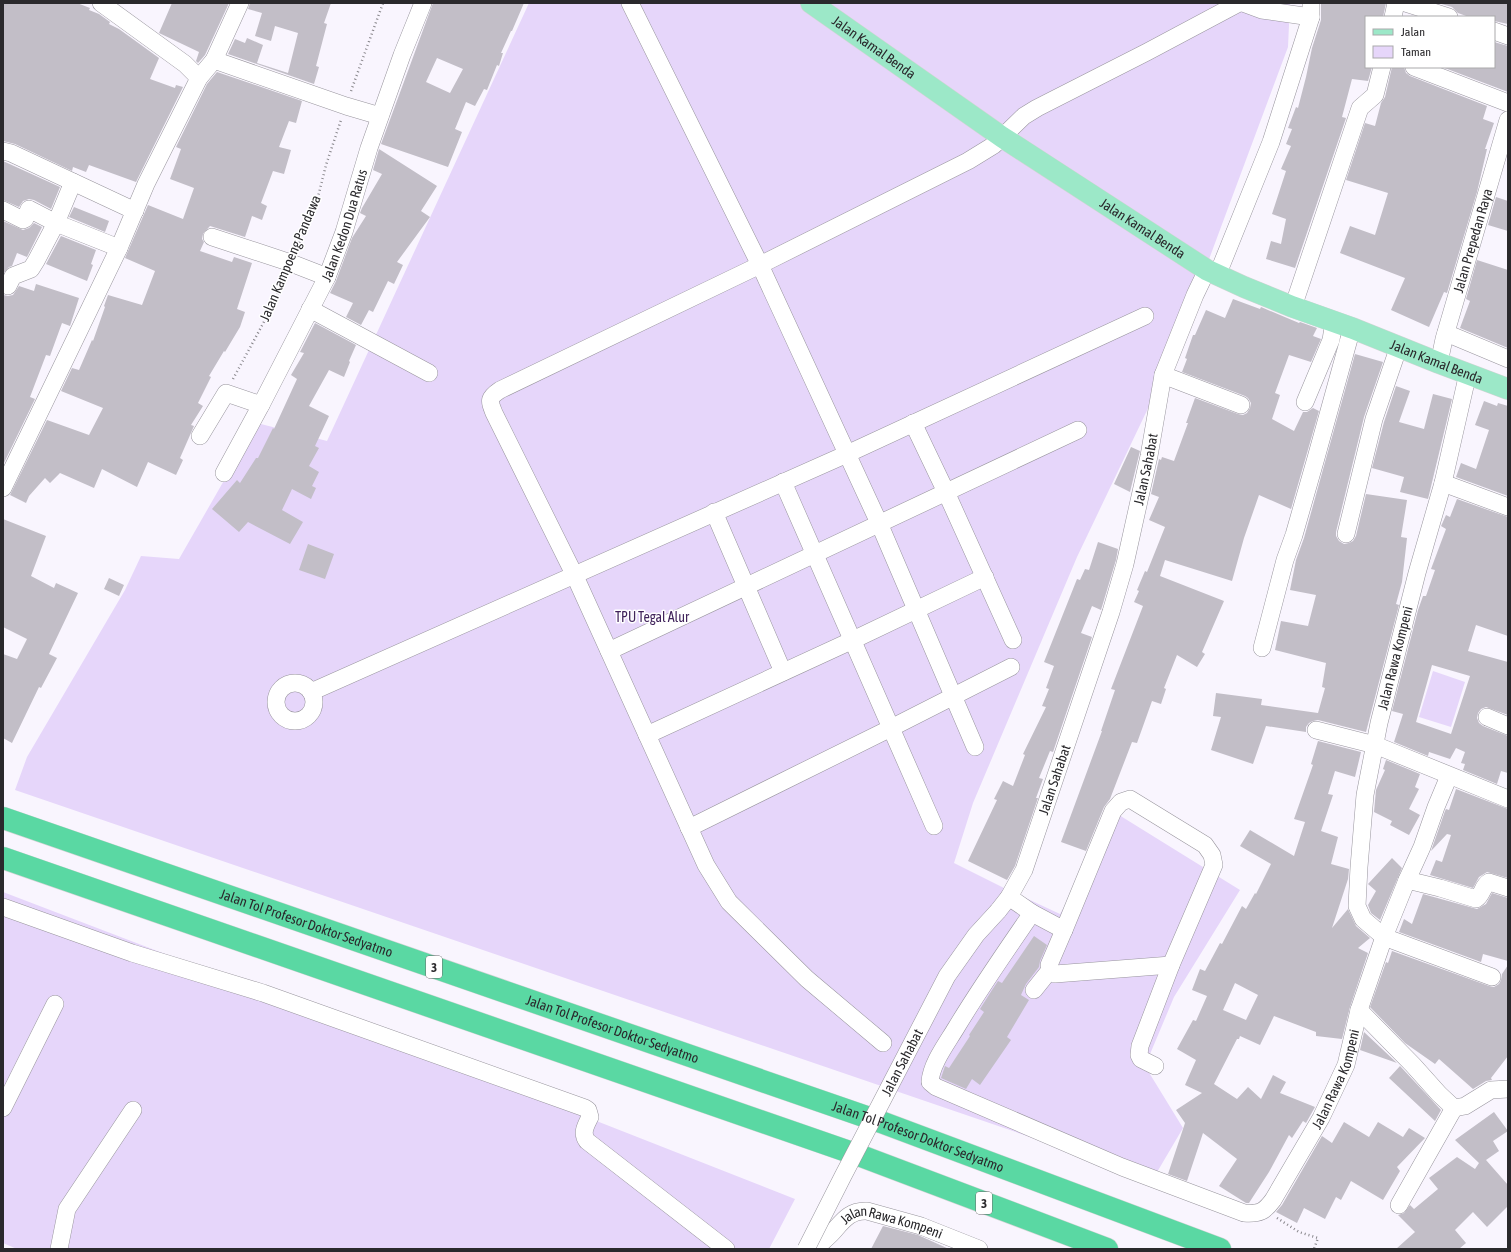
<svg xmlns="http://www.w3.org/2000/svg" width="1511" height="1252" font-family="'Asap Condensed',sans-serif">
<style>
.green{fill:#e6d6fa}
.building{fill:#c2bec7;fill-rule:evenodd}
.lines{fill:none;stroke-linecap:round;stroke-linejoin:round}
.minor-casing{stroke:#98959d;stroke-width:18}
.major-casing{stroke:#d4d4d5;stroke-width:22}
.highway-casing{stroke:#d4d4d5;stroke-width:23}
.path{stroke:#89878c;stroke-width:2.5;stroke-dasharray:1 3;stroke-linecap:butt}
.minor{stroke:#fff;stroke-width:17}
.major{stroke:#9ce8c8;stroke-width:21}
.highway{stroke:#5ad8a3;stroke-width:22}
.minor-bridge-casing{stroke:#98959d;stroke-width:18;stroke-linecap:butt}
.minor-bridge{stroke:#fff;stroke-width:17}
.labels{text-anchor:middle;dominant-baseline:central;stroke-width:3;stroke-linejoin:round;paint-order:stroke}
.shield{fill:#fff;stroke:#6a696b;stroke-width:1}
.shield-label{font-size:13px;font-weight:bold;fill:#2a292c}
.street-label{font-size:14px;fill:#2a292c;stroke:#fff}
.park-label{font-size:14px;fill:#40235b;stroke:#fff}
</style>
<rect width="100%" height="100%" fill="#f9f5fe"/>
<!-- green -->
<path class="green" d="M529,3H1290L1288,47L1173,356L1077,557L973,803L954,863L1004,888L1060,914L1119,815L1240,890L1174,997L1145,1066L1183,1128L1153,1179L15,790L27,757L125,590L141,556L179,559L257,423L327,441Z
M1433,671L1465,682L1451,727L1419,717Z
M3,892L411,1048L795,1199L769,1249H17L3,1243Z"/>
<!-- building -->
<path class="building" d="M3,3H77L90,8L89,10L99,14L110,22L109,24L119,29L159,58L150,79L175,88L176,85L183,87L136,182L89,165L86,172L73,167L72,171L15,144L3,141Z
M172,3H229L205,55L198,63L196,61L199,52L159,33Z
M250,3H331L324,23L327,24L316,66L319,67L314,84L228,54L235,39L245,43L247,38L263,45L257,63L288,73L298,33L275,26L271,41L255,36L262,13L248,9Z
M433,3H524L512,31H511L501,53H503L499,66L497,65L487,90L484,89L475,106L466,102L455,129L462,132L448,167L381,144ZM437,58L463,69L450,93L426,82Z
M1321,3H1386L1383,17H1366V67H1372L1368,81L1352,79L1342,117L1346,118L1295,268L1266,259L1271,241L1281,244L1286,219L1272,214L1286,171L1281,169L1291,146L1286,144L1292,129L1288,128L1296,107L1298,108L1306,77L1312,48L1321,20Z
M1438,3H1508V24L1494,21V17H1469L1458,13L1452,7Z
M1494,42L1508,46V92L1442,67H1494Z
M1392,67H1404L1406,73L1410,76L1487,106L1483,119L1494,123L1485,149H1487L1477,192L1447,293L1444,292L1429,327L1391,310L1405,278L1340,253L1350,226L1375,235L1388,193L1346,180L1365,123L1375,126L1381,103L1385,97Z
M217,72L302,101L296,123L289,121L279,147L291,150L284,174L273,171L261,203L267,206L262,220L252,216L245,237L210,226L203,234L202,239L204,242L200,251L232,262L234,257L252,263L237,309L245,312L240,327L225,352L224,351L209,376L211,377L198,403L203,406L191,425L194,426L180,458L183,460L176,475L148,462L137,487L102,469L94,488L60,473L50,483L45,478L29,496L26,503L10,495L47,420L89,435L103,408L61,391L72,368L79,370L92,340L93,341L105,307L104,306L108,295L142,305L155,271L125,258L148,205L183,219L194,188L170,179L181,149L176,147L207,84Z
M379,149L437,186L421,211L430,217L397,262L403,265L394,284L388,281L373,312L369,310L361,325L346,317L353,303L330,293L336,281L352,238L366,216L360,213L362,208L382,174L373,170Z
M3,161L60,187L51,209L34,200L29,199L23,201L19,207L3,200Z
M1496,197L1508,201V231L1488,225Z
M74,207L109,221L105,232L69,217Z
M3,221L23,230L29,228L34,223L42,227L27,257L17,253L12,266L9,267L3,274Z
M61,236L96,250L91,264L93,265L87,281L46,264Z
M1477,260L1508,270V348L1460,328L1470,301L1466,299Z
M36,284L79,298L70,326L62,323L50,356L46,355L30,397L35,399L3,465V295L8,296L13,295L19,286L34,291Z
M1233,299L1260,309L1261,307L1299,323L1300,322L1317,328L1313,336L1321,339L1311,362L1289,355L1275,393L1280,395L1272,419L1294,431L1303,412H1307L1313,408L1319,411L1291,509L1259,495L1244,538L1232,581L1165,560L1160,576L1224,601L1202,652L1205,654L1197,667L1177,655L1164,688L1166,689L1161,704L1152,701L1137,743L1132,742L1110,799L1104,807L1086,851L1061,842L1102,731H1101L1115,690L1111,689L1143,606L1134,602L1139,591L1137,590L1145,571L1147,572L1165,527L1149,520L1159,497L1151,494L1159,459L1161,460L1162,457L1174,461L1188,423H1186L1195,398L1238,414L1243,415L1247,413L1250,408L1251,403L1248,398L1245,396L1182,372L1187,359L1185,358L1193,335H1195L1206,310L1225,318Z
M315,323L356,345L349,361L350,362L344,377L329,370L309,406L329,416L315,446L319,448L309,466L319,472L312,486L316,488L311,499L292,489L282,510L303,522L290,544L248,522L239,532L212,509L237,480L240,483L256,458H258L273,428L274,429L297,379L291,375L304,353L300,352Z
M1355,354L1383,362L1364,417L1336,532V536L1339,541L1344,544L1349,543L1353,541L1356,536L1366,494L1407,500L1401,537L1407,538L1402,582L1396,604L1399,605L1366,732L1318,720L1313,721L1309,723L1306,727V732L1266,726L1253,764L1211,750L1221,717L1213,716L1216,693L1262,699L1261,705L1318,713L1325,688L1322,687L1326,663L1275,650L1281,621L1308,626L1316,595L1290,590L1296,560L1304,538Z
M1396,386L1410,391L1399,422L1424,429L1433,394L1452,399L1428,499L1400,492L1404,477L1372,468L1384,422Z
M1484,401L1497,406L1498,403L1508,406V496L1456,477L1461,463L1476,469L1489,430L1475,425Z
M1131,447L1140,451L1130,492L1114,484Z
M1457,499L1508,517V636L1476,625L1468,651L1508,662V715L1486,707L1481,709L1478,713L1477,718L1479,723L1483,726L1508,736V773L1501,771L1497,784L1463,770L1465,764L1461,763L1465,752L1456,748L1450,759L1429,752L1428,756L1394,742L1403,714L1392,711L1418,610L1423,596H1426L1435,570L1431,569L1446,529L1441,526L1442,524L1446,515L1450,517ZM1432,665L1470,676L1451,734L1416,722Z
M3,519L46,536L31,576L54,588L56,583L78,593L49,654L57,658L41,688L39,687L12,743L3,738V654L17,659L27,639L3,627Z
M1098,542L1118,549L1116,560L1101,610L1092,606L1081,633L1092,637L1053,752L1050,751L1039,778L1043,779L1036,798H1038L1015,866L1007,880L968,861L997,800L994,799L1003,781L1013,786L1025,755L1023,754L1046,707L1042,706L1049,689L1046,688L1054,666L1044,662L1077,579L1080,580L1085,569L1089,570Z
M308,544L334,554L325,579L299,570Z
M109,578L124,585L119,596L104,589Z
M1318,741L1361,752L1355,777L1335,771L1328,794L1333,795L1321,831L1338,837L1331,864L1349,869L1348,879L1332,928L1348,909L1356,926L1370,938L1358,948L1368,953L1350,1007L1342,1039L1316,1036V1032L1274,1016L1260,1045L1240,1036L1239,1039H1237L1214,1084L1237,1099L1248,1087L1261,1099L1273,1075L1286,1082L1280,1093L1315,1107L1306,1123L1303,1121L1292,1138L1289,1135L1269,1172L1249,1203H1246L1219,1186L1237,1159L1203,1133L1187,1181L1168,1174L1185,1123L1176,1110L1202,1093L1185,1085L1196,1060L1177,1049L1193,1020L1196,1021L1207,996L1192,990L1200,969L1205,971L1220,943L1222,944L1242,906L1246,909L1255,893L1256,894L1271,864L1240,846L1250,830L1294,856L1305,822L1294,819L1313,765L1311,764ZM1235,983L1258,995L1246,1020L1223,1010Z
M1386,760L1420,774L1415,787L1419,789L1409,809L1420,815L1409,835L1390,825L1392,821L1374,812L1376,790L1385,770L1383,769Z
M1456,789L1508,809V878L1487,872L1479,877L1473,888L1430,875L1436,860L1442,862L1451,835L1447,834L1431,851L1445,811L1446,809L1449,810Z
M1392,858L1402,868L1380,920L1371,913L1368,905L1376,891L1368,884Z
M1492,893L1508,898V961L1483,954L1481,962L1399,932L1404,919L1412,924L1423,894L1477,909L1486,904Z
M1034,936L1047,945L1040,961L1039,967L1026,984L1021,995L1029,1000L1007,1037L1011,1040L980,1085L972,1079L966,1089L941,1078L945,1066L949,1068L970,1036L969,1035L984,1012L980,1009L992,990L998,981L1002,983Z
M1392,951L1489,986L1494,987L1499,984L1501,980L1502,974L1508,965V1056L1491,1078L1492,1080L1486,1081L1473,1089L1439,1059L1435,1064L1405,1043L1370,1007L1386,962L1388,963Z
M1364,1032L1397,1063L1360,1050Z
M1400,1066L1441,1110L1435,1121L1389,1078Z
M1494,1112L1508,1131L1493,1141L1499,1151L1486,1160L1508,1185V1206L1487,1227L1473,1212L1455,1230L1466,1243L1459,1249H1396L1415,1232L1398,1215L1404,1213L1410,1205L1414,1209L1438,1189L1429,1178L1457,1157L1475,1169L1479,1163L1455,1140Z
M1344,1122L1369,1137L1378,1122L1403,1137L1409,1128L1425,1138L1397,1167L1400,1171L1383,1200L1351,1181L1341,1200L1336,1197L1325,1219L1304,1208L1297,1223L1276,1212L1282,1205L1322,1136L1332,1143Z
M883,1226L918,1235L949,1249H871Z"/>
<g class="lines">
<!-- minor casing -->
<g class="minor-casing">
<g id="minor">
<path d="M101,3L185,64L199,78"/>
<path d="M630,3L760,265L879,523L975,747"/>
<path d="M1243,3L1262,10L1311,17"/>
<path d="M1405,3L1449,17"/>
<path d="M1393,17L1396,3"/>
<path d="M1494,31L1508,36"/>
<path d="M214,60L346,106L380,116"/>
<path d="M1414,67L1508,103"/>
<path d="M3,151L11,153L135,211"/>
<path d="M3,210L23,220L25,219L29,209L56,223L119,248"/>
<path d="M212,237L291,263L327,277"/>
<path d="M1217,276L1271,142L1311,17V3"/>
<path d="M8,286L13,276L31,269L36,261L56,223L73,182"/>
<path d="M1293,307L1360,108L1375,95L1382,67"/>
<path d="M310,309L429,373"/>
<path d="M1446,333L1508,359"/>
<path id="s1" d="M1439,363L1444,339L1508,120"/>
<path d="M1468,373L1443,483L1417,573L1379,723L1365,795L1359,867L1357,906L1363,919L1384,937L1492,977"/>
<path d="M1163,375L1241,405"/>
<path d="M1305,402L1331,340L1334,321"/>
<path d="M913,423L946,492L1013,640"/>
<path id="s2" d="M200,436L226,393L261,405L327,277L344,232L369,148L402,55L423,3"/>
<path d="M224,473L261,405"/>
<path d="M783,482L934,826"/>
<path d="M1443,483L1508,507"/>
<path d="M3,488L119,248L146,184L199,78L214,60L240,3"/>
<path d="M714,512L783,672"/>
<path d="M1346,534L1374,419L1399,346"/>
<path d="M1262,648L1285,560L1294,535L1316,458L1352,328"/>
<path d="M609,651L1078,430"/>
<circle cx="295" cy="702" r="19"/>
<path d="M311,692L847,454L1145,316"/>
<path d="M1487,717L1508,726"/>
<path d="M1316,730L1375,745L1508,799"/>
<path d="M647,735L853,640L985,577"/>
<path d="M689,828L891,728L1011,667"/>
<path d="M1407,880L1440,888L1476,899C1483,895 1482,886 1489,882L1508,888"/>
<path d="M1009,897L1032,913L1064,930L1113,811L1121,802L1130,799L1205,845L1212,855L1214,865L1171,965L1140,1046L1139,1055L1141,1059L1155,1066"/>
<path d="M3,907L132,953L263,993L585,1108L588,1110L590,1117C586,1125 581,1133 587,1141L726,1249"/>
<path id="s3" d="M998,911L1009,897L1024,870L1111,612L1125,564L1149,456L1163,375L1195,295L1207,270"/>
<path id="s4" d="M1032,913C1006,951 980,988 956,1028C947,1043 931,1064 930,1082L936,1087L1122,1167L1244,1213C1260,1214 1264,1212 1273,1200L1321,1118L1346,1065L1359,1010L1384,937L1407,880L1422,847L1436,807L1449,776"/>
<path d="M1064,930L1049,965L1050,970L1055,974L1171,965"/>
<path d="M1034,990L1050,970"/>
<path d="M1359,1010L1413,1065L1439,1094L1454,1108L1465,1106L1491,1090L1508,1089"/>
<path d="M883,1043L807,979L729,902L706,865L574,574L494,413C489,400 488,398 500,390L760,265L968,161L994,145L1024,116L1037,108L1147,52L1239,3"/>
<path d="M3,1108L55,1004"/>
<path d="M1399,1205L1454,1108"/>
<path d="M59,1249L67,1209L133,1110"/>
<path id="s5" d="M815,1249C820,1244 826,1239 831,1234C842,1222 849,1210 867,1211L921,1226L979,1249"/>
</g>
</g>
<!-- major casing -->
<g class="major-casing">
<g id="major">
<path id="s6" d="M811,3L1002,137L1207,270L1244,287L1293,307L1352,328L1439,363L1508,389"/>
</g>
</g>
<!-- highway casing -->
<g class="highway-casing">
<g id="highway">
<path id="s7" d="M3,818L881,1122L1220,1249"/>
<path d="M3,858L861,1156L1107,1249"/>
</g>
</g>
<!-- path -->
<path class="path" d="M351,91L383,3
M296,250L316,205L326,165L341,120
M233,379L271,309L285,276
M1277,1218L1299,1232L1318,1238L1314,1249"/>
<!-- minor -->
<use href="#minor" class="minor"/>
<!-- major -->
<use href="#major" class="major"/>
<!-- highway -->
<use href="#highway" class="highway"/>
<!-- minor-bridge casing -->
<g class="minor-bridge-casing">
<g id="minor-bridge">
<path id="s8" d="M806,1249L843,1176L947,976L976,935L998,911"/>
</g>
</g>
<!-- minor-bridge -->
<use href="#minor-bridge" class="minor-bridge"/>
</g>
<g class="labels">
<!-- shield labels -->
<g class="shield">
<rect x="426" y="956" width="16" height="22" rx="3"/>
<rect x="976" y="1192" width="16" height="22" rx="3"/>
</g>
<g class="shield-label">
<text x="434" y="967">3</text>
<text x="984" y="1203">3</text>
</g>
<!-- street labels -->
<g class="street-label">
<text stroke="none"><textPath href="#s6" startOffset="77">Jalan Kamal Benda</textPath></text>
<text stroke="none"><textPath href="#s2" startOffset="286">Jalan Kedon Dua Ratus</textPath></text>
<text stroke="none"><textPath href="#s6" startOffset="401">Jalan Kamal Benda</textPath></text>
<text stroke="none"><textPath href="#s1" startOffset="127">Jalan Prepedan Raya</textPath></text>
<text transform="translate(290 258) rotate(-67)">Jalan Kampoeng Pandawa</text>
<text stroke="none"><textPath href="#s6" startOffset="725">Jalan Kamal Benda</textPath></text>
<text stroke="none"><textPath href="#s3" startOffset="468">Jalan Sahabat</textPath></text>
<text transform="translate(1395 658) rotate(-76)">Jalan Rawa Kompeni</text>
<text stroke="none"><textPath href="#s3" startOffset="144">Jalan Sahabat</textPath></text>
<text stroke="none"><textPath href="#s7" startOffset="321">Jalan Tol Profesor Doktor Sedyatmo</textPath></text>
<text stroke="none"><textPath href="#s7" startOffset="645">Jalan Tol Profesor Doktor Sedyatmo</textPath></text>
<text stroke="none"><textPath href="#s8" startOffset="210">Jalan Sahabat</textPath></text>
<text stroke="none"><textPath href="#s4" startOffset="710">Jalan Rawa Kompeni</textPath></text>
<text stroke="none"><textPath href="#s7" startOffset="969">Jalan Tol Profesor Doktor Sedyatmo</textPath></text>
<text stroke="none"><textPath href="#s5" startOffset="92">Jalan Rawa Kompeni</textPath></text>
</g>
<!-- park labels -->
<g class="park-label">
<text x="652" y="617">TPU Tegal Alur</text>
</g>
</g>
<!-- border -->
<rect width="1511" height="1252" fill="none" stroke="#2a292c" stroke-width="8"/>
<!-- legend -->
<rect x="1365" y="16" width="130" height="52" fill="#ffffff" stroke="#aaa9ab"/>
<rect x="1373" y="29" width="20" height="6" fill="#9ce8c8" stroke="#aaa9ab"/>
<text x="1401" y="36" font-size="12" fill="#2a292c">Jalan</text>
<rect x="1373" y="46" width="20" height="12" fill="#e6d6fa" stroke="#aaa9ab"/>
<text x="1401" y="56" font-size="12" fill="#2a292c">Taman</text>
</svg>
